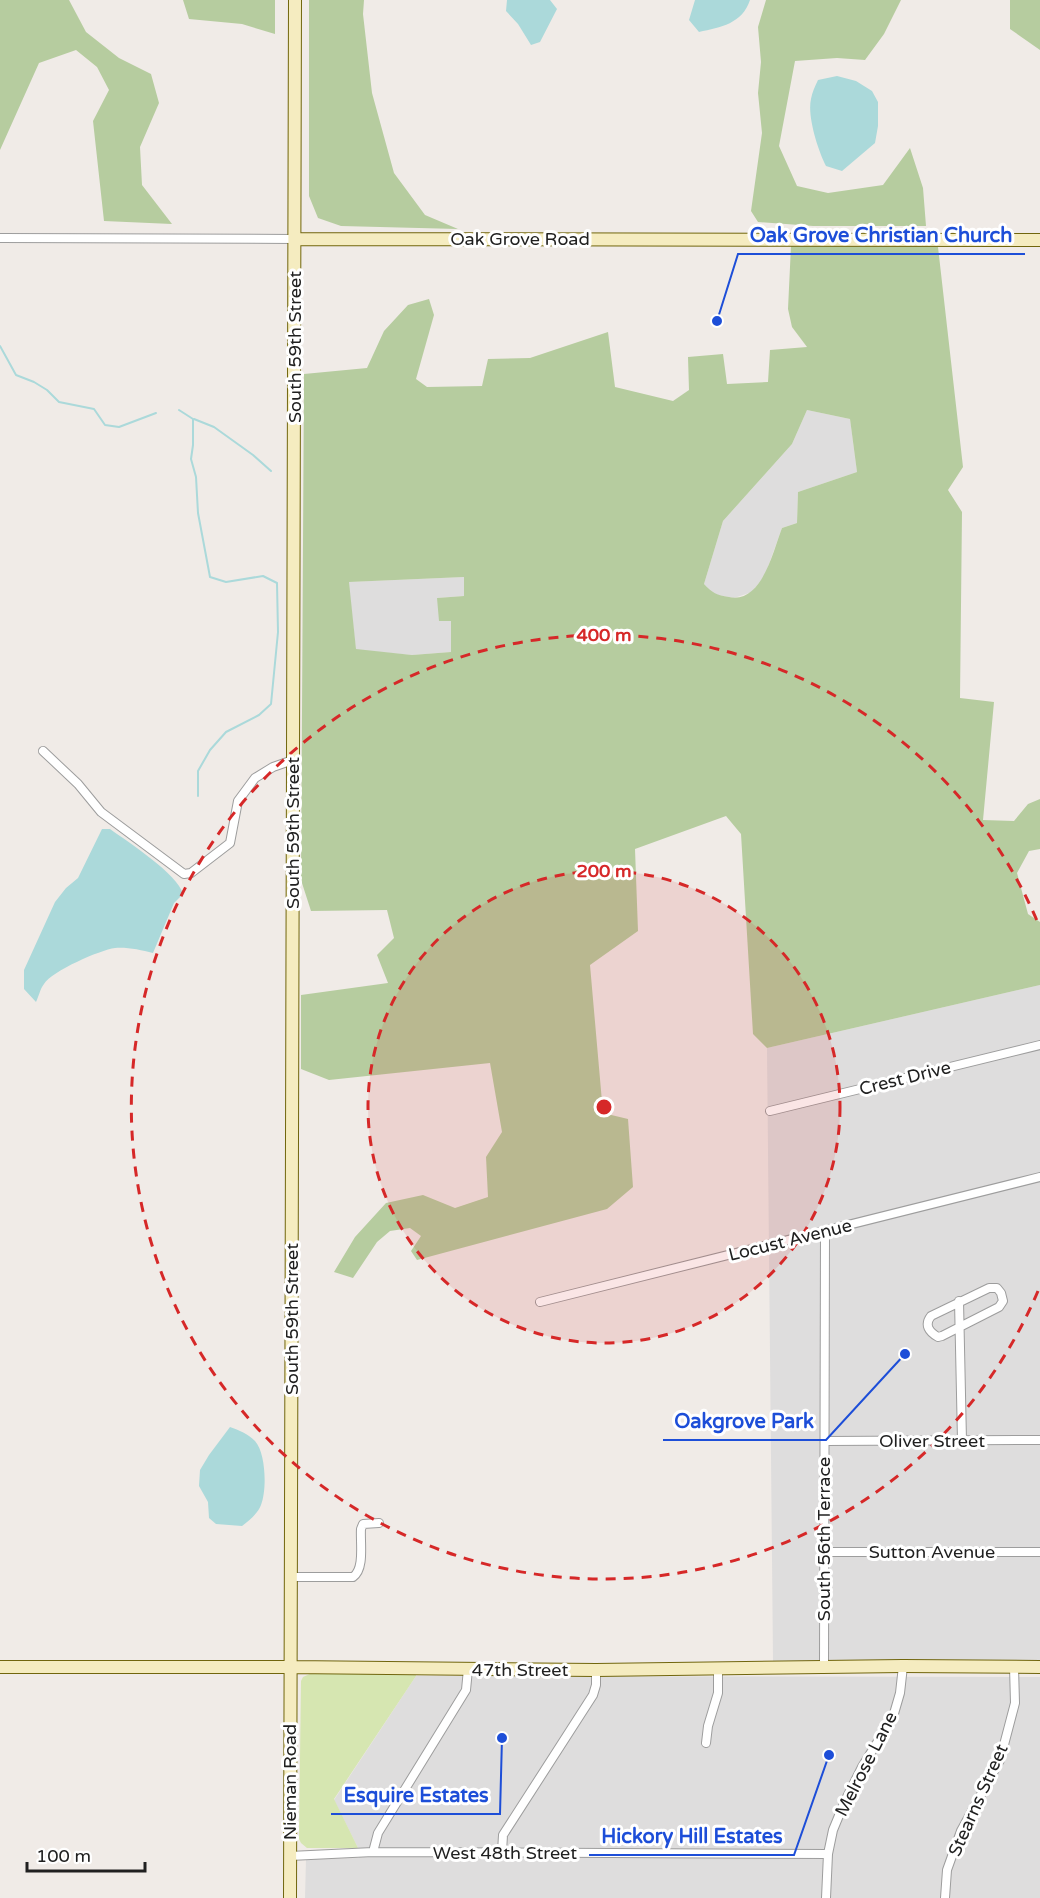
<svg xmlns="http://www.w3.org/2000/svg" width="1040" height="1898" font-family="'Varela Round',sans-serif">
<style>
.residential{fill:#dedddd}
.grass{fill:#d6e6b1}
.forest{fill:#b6cc9f;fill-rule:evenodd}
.water{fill:#abd9da}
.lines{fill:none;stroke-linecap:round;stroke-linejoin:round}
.stream{stroke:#abd9da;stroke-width:2}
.street-casing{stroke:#9d9d9d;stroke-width:10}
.secondary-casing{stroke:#71660d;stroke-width:14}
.street{stroke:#fff;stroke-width:8}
.secondary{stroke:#f5ecc0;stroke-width:12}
.ring{fill:none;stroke:#d62828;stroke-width:3;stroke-dasharray:10 8}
.labels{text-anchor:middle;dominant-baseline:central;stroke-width:6;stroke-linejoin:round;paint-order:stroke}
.street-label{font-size:18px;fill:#202020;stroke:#fff}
.centre{fill:#d62828;stroke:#fff;stroke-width:3}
.ring-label{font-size:18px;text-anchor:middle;font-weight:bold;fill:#d62828;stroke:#fff;stroke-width:6;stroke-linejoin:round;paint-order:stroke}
.leader{fill:none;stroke:#1d4ed8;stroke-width:2}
.callout-dot{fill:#1d4ed8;stroke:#fff;stroke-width:2}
.callout-label{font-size:20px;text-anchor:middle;font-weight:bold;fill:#1d4ed8;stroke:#fff;stroke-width:6;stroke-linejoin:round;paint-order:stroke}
</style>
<rect width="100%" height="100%" fill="#f0ebe7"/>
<!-- residential -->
<path class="residential" d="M807,410L850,419L857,472L798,492L797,523L782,528L765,575L752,592L734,598L713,594L704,584L723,521L792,444Z
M464,577V596L437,598L451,621V652L412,655L356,650L348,582Z
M1040,985V1661H773L767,1048Z
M416,1676L1040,1677V1898H305L306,1859L359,1858L358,1848L334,1800Z"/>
<!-- grass -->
<path class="grass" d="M312,1673H415L416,1676L334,1799L358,1848H307L301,1843L299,1839L301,1681L303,1677Z"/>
<!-- forest -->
<path class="forest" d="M0,0H69L86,32L119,58L151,74L159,103L140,147L142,185L172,224L104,221L93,121L109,90L97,67L76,50L39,63L0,150Z
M183,0H275V34L242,24L189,19Z
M309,0H364L363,14L372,93L394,173L425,215L458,229L341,226L318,218L309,196Z
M766,0H901L884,34L865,60L837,58L795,61L779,146L797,186L828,193L883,185L910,148L923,188L926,226H813L758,222L751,211L762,133L758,93L761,62L758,27Z
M1010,0H1040V50L1010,29Z
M791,246L938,247L963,467L948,490L962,512L960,698L994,702L983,820L1014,821L1028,804L1040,799V849L1029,851L1017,873L1028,914L1040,922V985L767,1048L753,1034L741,834L726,816L635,849L638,931L590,965L603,1113L628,1119L633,1187L607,1209L417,1260L411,1251L421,1236L410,1228L390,1231L377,1242L353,1278L334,1272L355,1237L386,1203L423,1195L455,1208L488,1197L486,1157L502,1132L490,1063L329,1080L301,1069V995L388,983L377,955L394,938L387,910L311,911L301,880L304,374L367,368L384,331L408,305L429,299L434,315L416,379L427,387L482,386L488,359L530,358L608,332L615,387L673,401L689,390L688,357L723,354L727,384L768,382L770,350L807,347L792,327L788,309ZM807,410L850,419L857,472L798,492L797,523L782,528C773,551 762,604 729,597C717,595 712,593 704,584L723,521L792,444ZM464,577V596L437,598L439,621H451V652L412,655L356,649L349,582Z"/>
<!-- water -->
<path class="water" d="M507,0H550L557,9L540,42L531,45L518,24L506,11Z
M695,0H750C742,24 721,27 699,32L689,20Z
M837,76L856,81L872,91L878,102V126L875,143L842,171L826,166C818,150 807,116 811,99C812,93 815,86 818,80Z
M102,829H110C128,842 178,874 183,894L174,903L153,953C141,950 127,947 115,948C100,950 52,971 44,984C40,989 39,996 36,1002L24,989V970L55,902L66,888L78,878Z
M230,1427C239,1430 248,1434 255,1441C266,1453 267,1490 261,1505C258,1513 249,1521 242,1526L216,1524L209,1518L208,1502L199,1486L200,1470L209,1455Z"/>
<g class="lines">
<!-- stream -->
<path class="stream" d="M0,346L16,375L34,382L47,390L59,402L94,409L105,425L119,427L156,413
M179,410L193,419V445L191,459L196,477L198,513L210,577L226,582L263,576L277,583L278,632L271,704L259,715L226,732L210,750L198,771V796
M194,419L214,427L253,455L271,471"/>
<!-- street casing -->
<g class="street-casing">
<path id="street" d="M0,238L295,239
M43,751L78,784L101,812L184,874L191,873L230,843L238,801L255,778L273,767L293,760
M770,1111L1040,1045
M989,1288H997L1001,1293L1003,1301L999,1307L942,1336L938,1337C929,1332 924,1325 931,1316Z
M959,1301L962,1441
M540,1302L1040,1177
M825,1441L1040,1440
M824,1552H1040
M291,1577H353C365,1569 360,1542 361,1529L363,1524L379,1523
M824,1667L825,1231
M706,1743L708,1726L718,1693V1669
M373,1852L378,1833L466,1690L468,1669
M502,1852L503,1835L593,1695L596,1685V1670
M290,1856L373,1852L828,1854
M826,1898L828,1854L833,1830L845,1801L862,1767L893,1717L900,1693L903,1666
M945,1898L947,1870L961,1831L1000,1760L1015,1703L1014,1667"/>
</g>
<!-- secondary casing -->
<g class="secondary-casing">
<path id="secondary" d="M295,239L1040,240
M0,1667H291L596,1670L903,1666L1040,1667
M290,1898L295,0"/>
</g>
<!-- street -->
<use href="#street" class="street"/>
<!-- secondary -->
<use href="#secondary" class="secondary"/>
</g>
<!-- distance rings -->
<circle cx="604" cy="1107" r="236" fill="#d62828" fill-opacity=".12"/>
<g class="ring">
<circle cx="604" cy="1107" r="236"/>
<path d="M1038 1291A472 472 0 1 1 1038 923"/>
</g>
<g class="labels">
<!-- street labels -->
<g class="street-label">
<text x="520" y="239">Oak Grove Road</text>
<text transform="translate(295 347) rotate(-90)">South 59th Street</text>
<text transform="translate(293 833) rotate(-90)">South 59th Street</text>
<text transform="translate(905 1078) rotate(-14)">Crest Drive</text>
<text transform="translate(790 1240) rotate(-14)">Locust Avenue</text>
<text transform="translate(292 1319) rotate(-90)">South 59th Street</text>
<text x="932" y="1441">Oliver Street</text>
<text transform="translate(824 1539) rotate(-90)">South 56th Terrace</text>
<text x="932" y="1552">Sutton Avenue</text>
<text x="520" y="1670">47th Street</text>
<text transform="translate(866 1764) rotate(-63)">Melrose Lane</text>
<text transform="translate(290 1782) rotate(-90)">Nieman Road</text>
<text transform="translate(978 1800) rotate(-66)">Stearns Street</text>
<text x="505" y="1853">West 48th Street</text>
</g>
</g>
<circle cx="604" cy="1107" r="9" class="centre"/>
<g class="ring-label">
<text x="604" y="641">400 m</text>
<text x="604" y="877">200 m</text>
</g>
<!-- callouts -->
<path class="leader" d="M717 321L738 254H1025M905 1354L826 1440H663M502 1738L500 1814H331M829 1755L794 1855H589"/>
<g class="callout-dot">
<circle cx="717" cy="321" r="6"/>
<circle cx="905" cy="1354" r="6"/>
<circle cx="502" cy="1738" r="6"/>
<circle cx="829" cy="1755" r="6"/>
</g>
<g class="callout-label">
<text x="881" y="242">Oak Grove Christian Church</text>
<text x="744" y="1428">Oakgrove Park</text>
<text x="416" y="1802">Esquire Estates</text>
<text x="692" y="1843">Hickory Hill Estates</text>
</g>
<!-- scale -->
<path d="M27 1862v9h118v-9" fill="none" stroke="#202020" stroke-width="3"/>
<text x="36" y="1862" font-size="18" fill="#202020" stroke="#ffffff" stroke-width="4.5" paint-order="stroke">100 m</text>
</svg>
